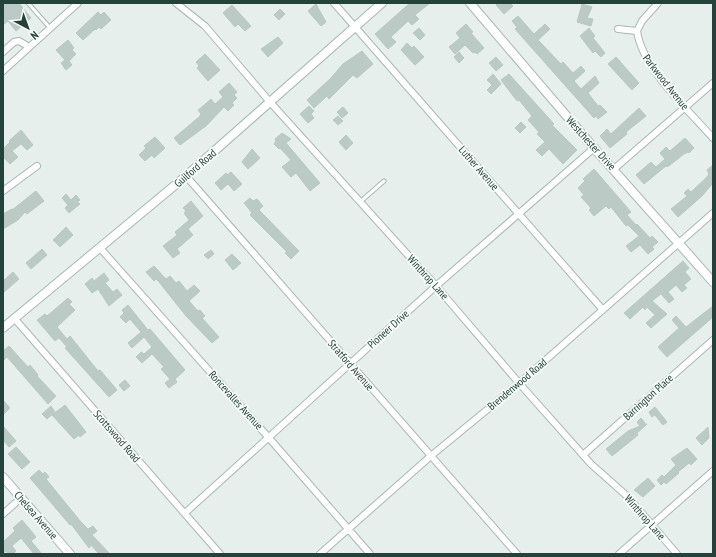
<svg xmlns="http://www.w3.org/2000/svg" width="716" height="557" font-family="'PT Sans Narrow',sans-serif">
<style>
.building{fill:#bbcac4;stroke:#b8c9c2}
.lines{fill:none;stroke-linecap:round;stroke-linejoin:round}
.service-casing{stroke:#a8b8b2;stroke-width:5}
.minor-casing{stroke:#a8b8b2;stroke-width:8}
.tertiary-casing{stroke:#a8b8b2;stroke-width:10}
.service{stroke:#fff;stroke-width:3}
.minor{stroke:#fff;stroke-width:6}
.tertiary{stroke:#fff;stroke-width:8}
.labels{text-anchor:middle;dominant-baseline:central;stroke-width:3.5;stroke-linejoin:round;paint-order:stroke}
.street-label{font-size:11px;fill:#24423a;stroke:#f7fbf9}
</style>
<rect width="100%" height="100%" fill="#e6efeb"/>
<!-- building -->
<path class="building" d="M3,3H19L31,18L16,31L8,21L3,25Z
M410,3H430L415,15L419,19L412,25L408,21L391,37L396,42L388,49L375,34Z
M498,3H510L513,6L504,14L496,5Z
M316,4L326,22L321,26L308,11Z
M582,4L592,7L587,18L593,19L591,26L577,22Z
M232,5L251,26L245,31L238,24L235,27L223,13Z
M280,9L285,14L279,20L274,15Z
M98,12L101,15L104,12L111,20L101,29L99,27L96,30L95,29L83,40L76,33Z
M518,16L534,34L545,24L550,29L538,40L561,64L563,62L573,73L581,66L585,71L574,81L581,89L595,76L599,83L588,93L598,106L600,105L607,112L598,119L596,116L594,118L515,29L517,27L512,21Z
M466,24L473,32L471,33L484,48L477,54L475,52L473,53L465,45L455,54L449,47L460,38L456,33Z
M419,28L425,35L420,40L413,33Z
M589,28L595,36L593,38L605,53L601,57L595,51L593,53L580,36Z
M278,37L283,43L268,57L261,49Z
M68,40L74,48L72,50L76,54L69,61L72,65L66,70L61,63L65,60L56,50Z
M407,43L412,48L414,46L424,57L415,65L401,50Z
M362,51L373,64L357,78L353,75L329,99L327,96L314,108L307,100L330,79L343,64Z
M459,52L464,58L459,63L454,57Z
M205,54L220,70L208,81L197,68L199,66L196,62Z
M496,57L503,65L496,71L489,63Z
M616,57L639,83L632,90L608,64Z
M493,74L501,84L491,94L487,90L492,85L487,80Z
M509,74L554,124L552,125L577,150L563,164L549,149L542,156L536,150L545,142L537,134L539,132L528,120L532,116L519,100L517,101L501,80Z
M229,83L237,92L234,95L237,98L232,103L234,105L228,111L224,107L206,126L180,145L174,138L199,117L201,114L198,110L203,106L211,99L215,104L223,97L219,92Z
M309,106L314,111L311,114L314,118L308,123L300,114Z
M343,107L348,113L342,118L337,112Z
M639,108L646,116L626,132L627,134L610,148L600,136L607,129L611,134Z
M338,116L343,121L338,125L333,120Z
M521,122L526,127L520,133L515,128Z
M21,130L33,145L27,150L21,144L12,151L18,157L10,164L3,157V149L10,142L9,141Z
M282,133L291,139L286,143L320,183L310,191L296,173L291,177L282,167L291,160L280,148L279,149L274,144L276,141L275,139Z
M346,135L353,143L346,150L339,142Z
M155,137L165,148L154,158L152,155L145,161L139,155L146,148L144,146Z
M685,138L694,148L689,153L688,152L684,154L670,165L667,167L666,166L644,184L636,175L651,162L656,167L665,159L660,153L666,147L670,151Z
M252,149L260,158L248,169L242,162Z
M713,165V183L702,196L678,217L671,209L687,196L684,193L688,189L691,192L707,177L709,174L707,170Z
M594,169L631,212L627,215L636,225L637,224L650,238L652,236L658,242L652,247L654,249L648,254L640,245L631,252L626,246L639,236L628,225L626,226L611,207L609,209L606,206L594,216L589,210L591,208L581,197L584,195L578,188L585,181L583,179Z
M231,172L242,184L234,191L228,184L221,190L215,183L226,173L227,175Z
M36,191L44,201L27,214L25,212L18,220L3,229V214L12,209V210Z
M66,194L71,200L76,195L80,200L77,202L80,204L69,213L65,208L68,205L62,198Z
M250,198L253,201L257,199L263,206L259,210L299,251L291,259L285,253L287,252L250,215L252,213L244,203Z
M191,201L203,216L188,229L193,235L177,249L180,253L173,258L163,246L177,235L175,232L189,220L184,213L186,211L183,208Z
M66,227L73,235L60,247L53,240Z
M42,249L47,255L31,269L26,263Z
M211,250L214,254L208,259L204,255Z
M232,254L241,263L233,270L225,260Z
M683,261L689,268L685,272L691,279L684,285L687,288L682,292L676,285L668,292L674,299L669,303L661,294L652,301L667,314L651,328L646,323L655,315L647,307L645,310L643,307L630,319L624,313Z
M154,266L166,279L170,276L176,283L179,281L187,291L194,285L200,291L189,301L198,311L200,310L205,316L202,318L219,337L212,343L186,316L159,282L156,279L154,281L146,272Z
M13,272L19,279L3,293V281Z
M104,273L109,280L105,283L113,292L117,289L122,295L109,306L98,289L92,293L85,284L92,278L94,281Z
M68,298L72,302L69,304L75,310L57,327L67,339L70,336L98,371L100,370L117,390L109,397L65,348L67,347L59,338L55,341L37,320L45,314L47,316Z
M128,305L148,330L150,329L185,370L175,379L177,382L169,388L165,383L170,379L161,369L164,367L152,354L142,363L136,357L141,352L144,354L152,347L144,337L132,348L128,343L141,332L130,319L126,323L120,317L124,313L122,310Z
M713,306V317L667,357L658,347L679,328L672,320L676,316L686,327Z
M9,346L28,367L30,365L38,375L37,376L56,396L48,404L7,357L3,361V351Z
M125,380L130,386L124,391L119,385Z
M3,400L10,408L3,415Z
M65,405L86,432L80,437L79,435L74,439L52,415Z
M51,406L55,412L47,419L42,414Z
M655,407L667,422L663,425L655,415L652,417L649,412Z
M641,418L645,423L643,424H647L637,433L638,435L612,456L606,449L628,431L640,426L637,422Z
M3,426L16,441L9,447L3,440Z
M708,427L709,438L702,445L696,438Z
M16,447L30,462L22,469L8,454Z
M687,448L697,459L691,465L689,463L678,472L679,473L666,484L664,482L661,485L657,480L662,475L664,477L676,465L671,459Z
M39,470L43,474L45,472L49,477L46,479L81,522L88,529L93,526L97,531L92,535L110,554H99L91,545L89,548L71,524L70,525L30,478Z
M648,478L655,486L643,497L634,490Z
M22,520L36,537L31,541L42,554H34L21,538L12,546L16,551L13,554H8L6,551L3,554V542L15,531L13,528Z"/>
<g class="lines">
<!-- service casing -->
<g class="service-casing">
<path id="service" d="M28,3L50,28
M360,202L384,181"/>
</g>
<!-- minor casing -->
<g class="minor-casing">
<path id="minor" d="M176,3L205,26L270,102L436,286L519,383L591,464L627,496L677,554
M334,3L603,310
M658,3L642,21L637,31C642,68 688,110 713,138
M618,29L637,31
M3,52L14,42L19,41L29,47
M3,71L78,3
M614,169L713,83
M186,176L517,554
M3,191L37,166
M100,248L269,438L370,554
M14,318L220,554
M583,455L713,340
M185,513L436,286L594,148
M3,514L21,498
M320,554L432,455L516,386L713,213
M619,554L713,471"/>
</g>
<!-- tertiary casing -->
<g class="tertiary-casing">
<path id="tertiary" d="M470,3L594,148L713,282
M3,328L186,176L382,3
M3,477L70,554"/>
</g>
<!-- service -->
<use href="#service" class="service"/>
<!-- minor -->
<use href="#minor" class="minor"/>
<!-- tertiary -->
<use href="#tertiary" class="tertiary"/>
</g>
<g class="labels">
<!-- street labels -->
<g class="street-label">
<text transform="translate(666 82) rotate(52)">Parkwood Avenue</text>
<text transform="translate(591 143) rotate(48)">Westchester Drive</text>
<text transform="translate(195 168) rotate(-41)">Guilford Road</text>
<text transform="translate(479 168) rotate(49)">Luther Avenue</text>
<text transform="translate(428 277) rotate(48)">Winthrop Lane</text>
<text transform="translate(388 329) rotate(-42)">Pioneer Drive</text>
<text transform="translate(351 365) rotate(49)">Stratford Avenue</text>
<text transform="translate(517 384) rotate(-40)">Brendenwood Road</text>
<text transform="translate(648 397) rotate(-42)">Barrington Place</text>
<text transform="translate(236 400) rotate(48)">Roncevalles Avenue</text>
<text transform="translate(117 436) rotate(49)">Scottswood Road</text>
<text transform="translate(36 515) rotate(49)">Chelsea Avenue</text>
<text transform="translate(645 517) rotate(49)">Winthrop Lane</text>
</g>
</g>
<!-- border -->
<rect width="716" height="557" fill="none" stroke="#24423a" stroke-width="8"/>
<!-- north arrow -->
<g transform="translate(28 28) rotate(139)" stroke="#f7fbf9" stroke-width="3" paint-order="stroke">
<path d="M0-3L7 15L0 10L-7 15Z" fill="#24423a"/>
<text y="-6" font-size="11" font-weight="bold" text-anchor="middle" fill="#24423a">N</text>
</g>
</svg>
